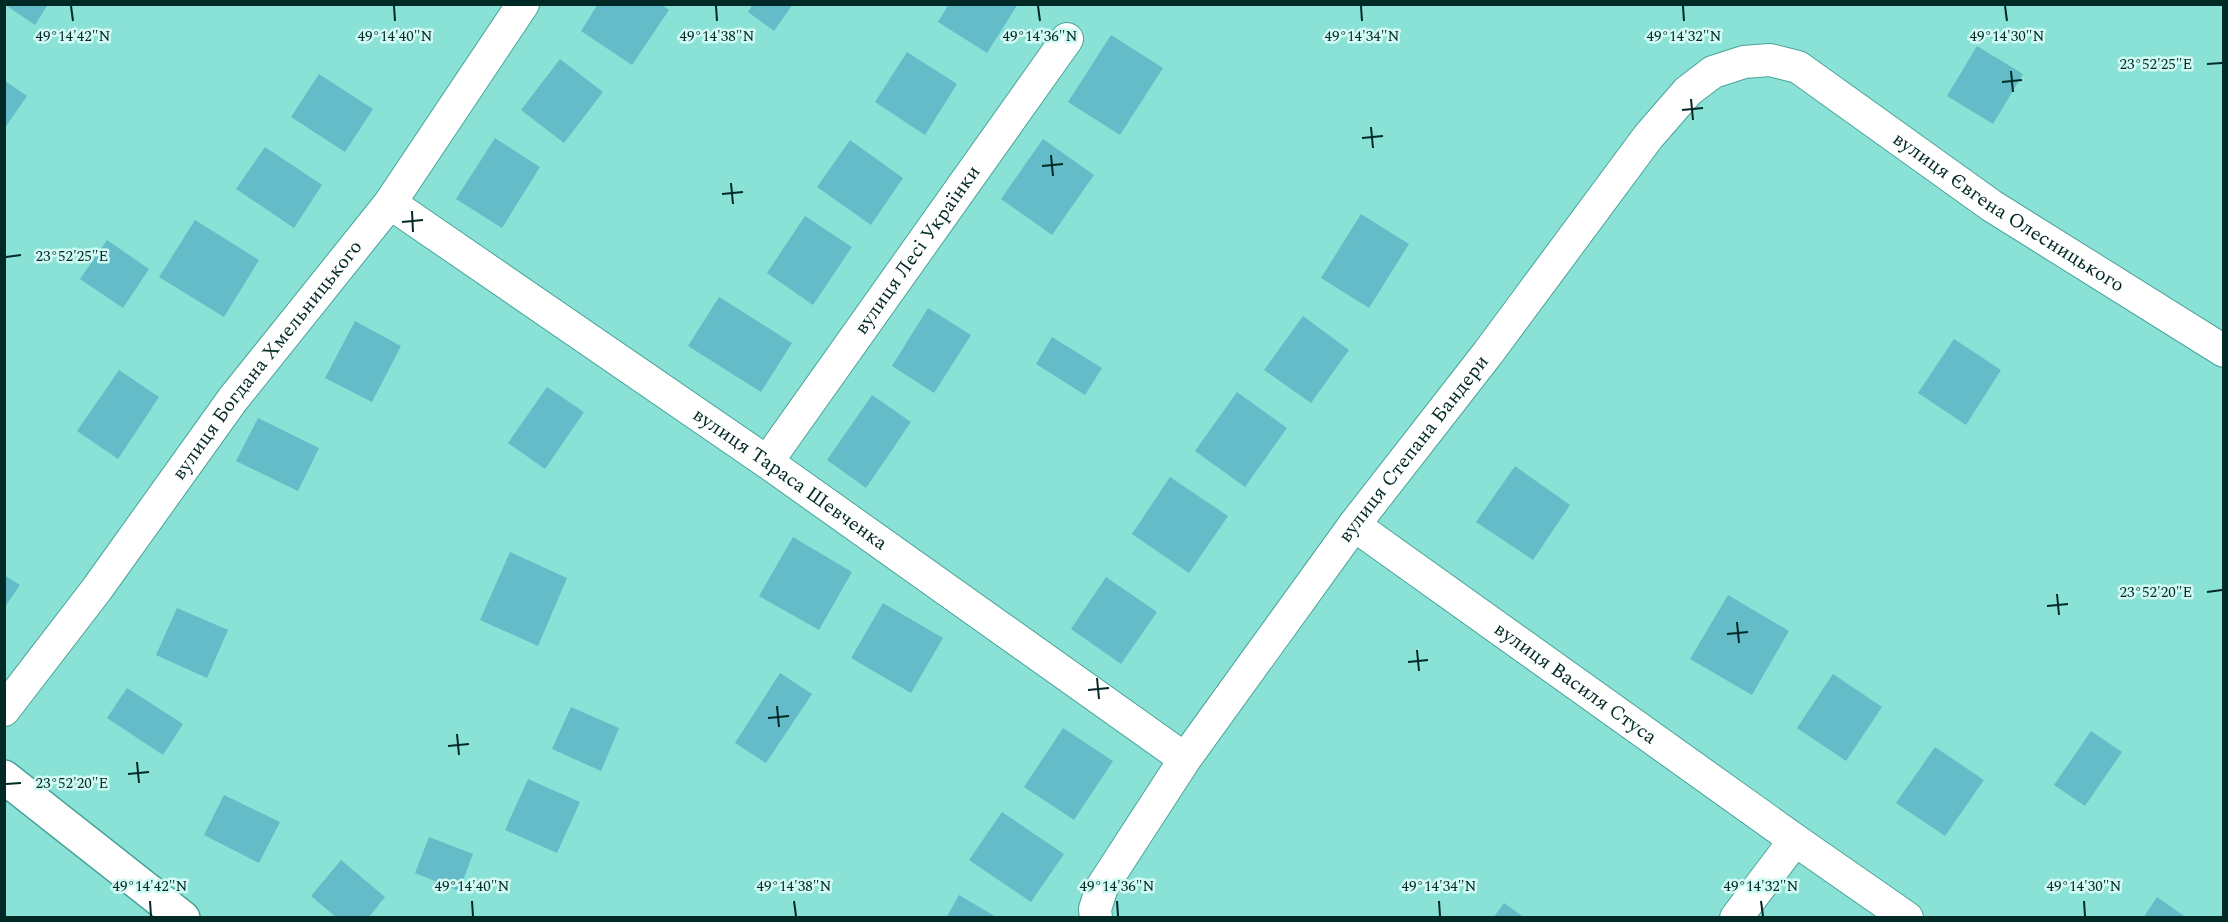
<svg xmlns="http://www.w3.org/2000/svg" width="2228" height="922" font-family="Spectral,serif">
<style>
.building{fill:#63bcc7}
.lines{fill:none;stroke-linecap:round;stroke-linejoin:round}
.minor-casing{stroke:#4aa399;stroke-width:34}
.secondary-casing{stroke:#4aa399;stroke-width:36}
.minor{stroke:#fff;stroke-width:32}
.secondary{stroke:#fff;stroke-width:33}
.ticks{fill:none;stroke:#012925;stroke-width:2}
.labels{text-anchor:middle;dominant-baseline:central;stroke-width:5;stroke-linejoin:round;paint-order:stroke}
.street-label{font-size:20px;fill:#012925;stroke:#d1faf4}
.ticks-label{font-size:15px;text-anchor:middle;fill:#012925;stroke:#d1faf4;stroke-width:5;stroke-linejoin:round;paint-order:stroke}
</style>
<rect width="100%" height="100%" fill="#8ae2d7"/>
<!-- building -->
<path class="building" d="M4,4H48L35,25Z
M598,4H661L669,10L632,65L581,31Z
M753,4H793L774,31L748,12Z
M949,4H1018L987,53L938,22Z
M1111,35L1163,68L1120,135L1068,102Z
M1977,46L2023,74L1993,124L1947,96Z
M907,52L957,84L925,135L875,102Z
M560,59L603,92L564,143L521,110Z
M319,74L373,109L345,152L291,117Z
M4,80L27,96L4,129Z
M495,138L540,167L502,228L456,199Z
M1043,139L1094,175L1052,235L1001,199Z
M850,140L903,178L871,225L817,187Z
M265,147L322,185L294,228L236,189Z
M1361,214L1409,244L1369,308L1321,278Z
M805,216L852,247L813,305L767,273Z
M195,220L259,260L224,317L159,277Z
M107,240L149,269L123,308L80,279Z
M719,297L792,343L761,392L688,346Z
M928,308L971,335L934,393L892,366Z
M1303,316L1349,350L1311,403L1264,370Z
M355,321L401,346L372,402L325,378Z
M1052,337L1102,368L1085,395L1036,364Z
M1954,339L2001,370L1966,425L1918,393Z
M119,370L159,397L118,459L77,431Z
M547,387L584,412L545,469L508,443Z
M1237,392L1287,428L1245,487L1195,451Z
M872,395L911,422L866,488L827,460Z
M258,418L319,448L298,491L236,461Z
M1515,466L1570,505L1533,560L1476,522Z
M1170,477L1228,516L1189,573L1132,534Z
M793,537L852,572L819,630L759,596Z
M510,552L567,578L538,646L480,620Z
M4,575L20,585L4,608Z
M1106,577L1157,612L1121,664L1071,629Z
M1728,595L1789,631L1752,695L1690,659Z
M883,603L943,638L911,693L851,658Z
M177,608L228,630L207,678L156,655Z
M780,673L812,694L766,763L735,743Z
M1833,674L1882,707L1846,761L1797,728Z
M127,688L183,724L163,755L107,718Z
M571,707L619,728L601,771L552,749Z
M1063,728L1113,761L1074,820L1024,787Z
M2091,731L2122,752L2085,806L2054,785Z
M1935,747L1984,780L1945,836L1896,803Z
M528,779L580,802L557,853L505,830Z
M224,795L280,822L259,863L204,835Z
M1002,812L1064,854L1031,902L969,860Z
M429,837L473,854L459,891L415,873Z
M341,860L385,897L368,918H337L311,896Z
M959,895L998,918H946Z
M2157,897L2187,918H2143Z
M1504,903L1525,918H1493Z"/>
<g class="lines">
<!-- minor casing -->
<g class="minor-casing">
<g id="minor">
<path id="s1" d="M390,203L767,462L1185,759"/>
<path id="s2" d="M767,462L1067,39"/>
<path id="s3" d="M1354,525L1795,840L1907,918"/>
<path id="s4" d="M4,710L97,589L233,399L390,203L523,4"/>
<path id="s5" d="M1096,918L1095,909L1102,887L1185,759L1354,525L1488,353L1648,137L1688,91L1713,72L1744,62L1770,60L1798,67L1992,206L2224,351"/>
<path d="M1736,918L1795,840"/>
</g>
</g>
<!-- secondary casing -->
<g class="secondary-casing">
<path id="secondary" d="M4,777L183,918"/>
</g>
<!-- minor -->
<use href="#minor" class="minor"/>
<!-- secondary -->
<use href="#secondary" class="secondary"/>
</g>
<!-- ticks -->
<path class="ticks" d="M71,6L73,21M394,6L395,21M716,6L717,21M1038,6L1040,21M1361,6L1362,21M1683,6L1684,21M2005,6L2007,21M2207,64L2222,63M2011,71L2013,92M2002,82L2022,80M1691,99L1693,120M1682,110L1703,108M1371,127L1373,148M1362,138L1383,136M1051,155L1053,176M1042,166L1063,164M731,183L733,204M722,194L743,192M412,211L413,232M402,222L423,220M6,257L21,255M2207,592L2222,590M2057,594L2059,615M2047,606L2068,604M1737,622L1739,643M1727,634L1748,632M1417,650L1419,671M1408,662L1428,660M1097,678L1099,699M1088,690L1109,688M777,706L779,727M768,718L789,716M457,734L459,755M448,746L469,744M137,762L139,783M128,774L149,772M6,784L21,783M150,901L151,916M472,901L473,916M794,901L796,916M1117,901L1118,916M1439,901L1440,916M1761,901L1763,916M2084,901L2085,916"/>
<g class="labels">
<!-- street labels -->
<g class="street-label">
<text stroke="none"><textPath href="#s5" startOffset="1396">вулиця Євгена Олесницького</textPath></text>
<text stroke="none"><textPath href="#s2" startOffset="260">вулиця Лесі Українки</textPath></text>
<text stroke="none"><textPath href="#s4" startOffset="438">вулиця Богдана Хмельницького</textPath></text>
<text stroke="none"><textPath href="#s5" startOffset="570">вулиця Степана Бандери</textPath></text>
<text stroke="none"><textPath href="#s1" startOffset="486">вулиця Тараса Шевченка</textPath></text>
<text stroke="none"><textPath href="#s3" startOffset="272">вулиця Василя Стуса</textPath></text>
</g>
</g>
<g class="ticks-label">
<text x="73" y="41">49°14'42"N</text>
<text x="395" y="41">49°14'40"N</text>
<text x="717" y="41">49°14'38"N</text>
<text x="1040" y="41">49°14'36"N</text>
<text x="1362" y="41">49°14'34"N</text>
<text x="1684" y="41">49°14'32"N</text>
<text x="2007" y="41">49°14'30"N</text>
<text x="2156" y="69">23°52'25"E</text>
<text x="72" y="261">23°52'25"E</text>
<text x="2156" y="597">23°52'20"E</text>
<text x="72" y="788">23°52'20"E</text>
<text x="150" y="891">49°14'42"N</text>
<text x="472" y="891">49°14'40"N</text>
<text x="794" y="891">49°14'38"N</text>
<text x="1117" y="891">49°14'36"N</text>
<text x="1439" y="891">49°14'34"N</text>
<text x="1761" y="891">49°14'32"N</text>
<text x="2084" y="891">49°14'30"N</text>
</g>
<!-- border -->
<rect width="2228" height="922" fill="none" stroke="#012925" stroke-width="12"/>
</svg>
